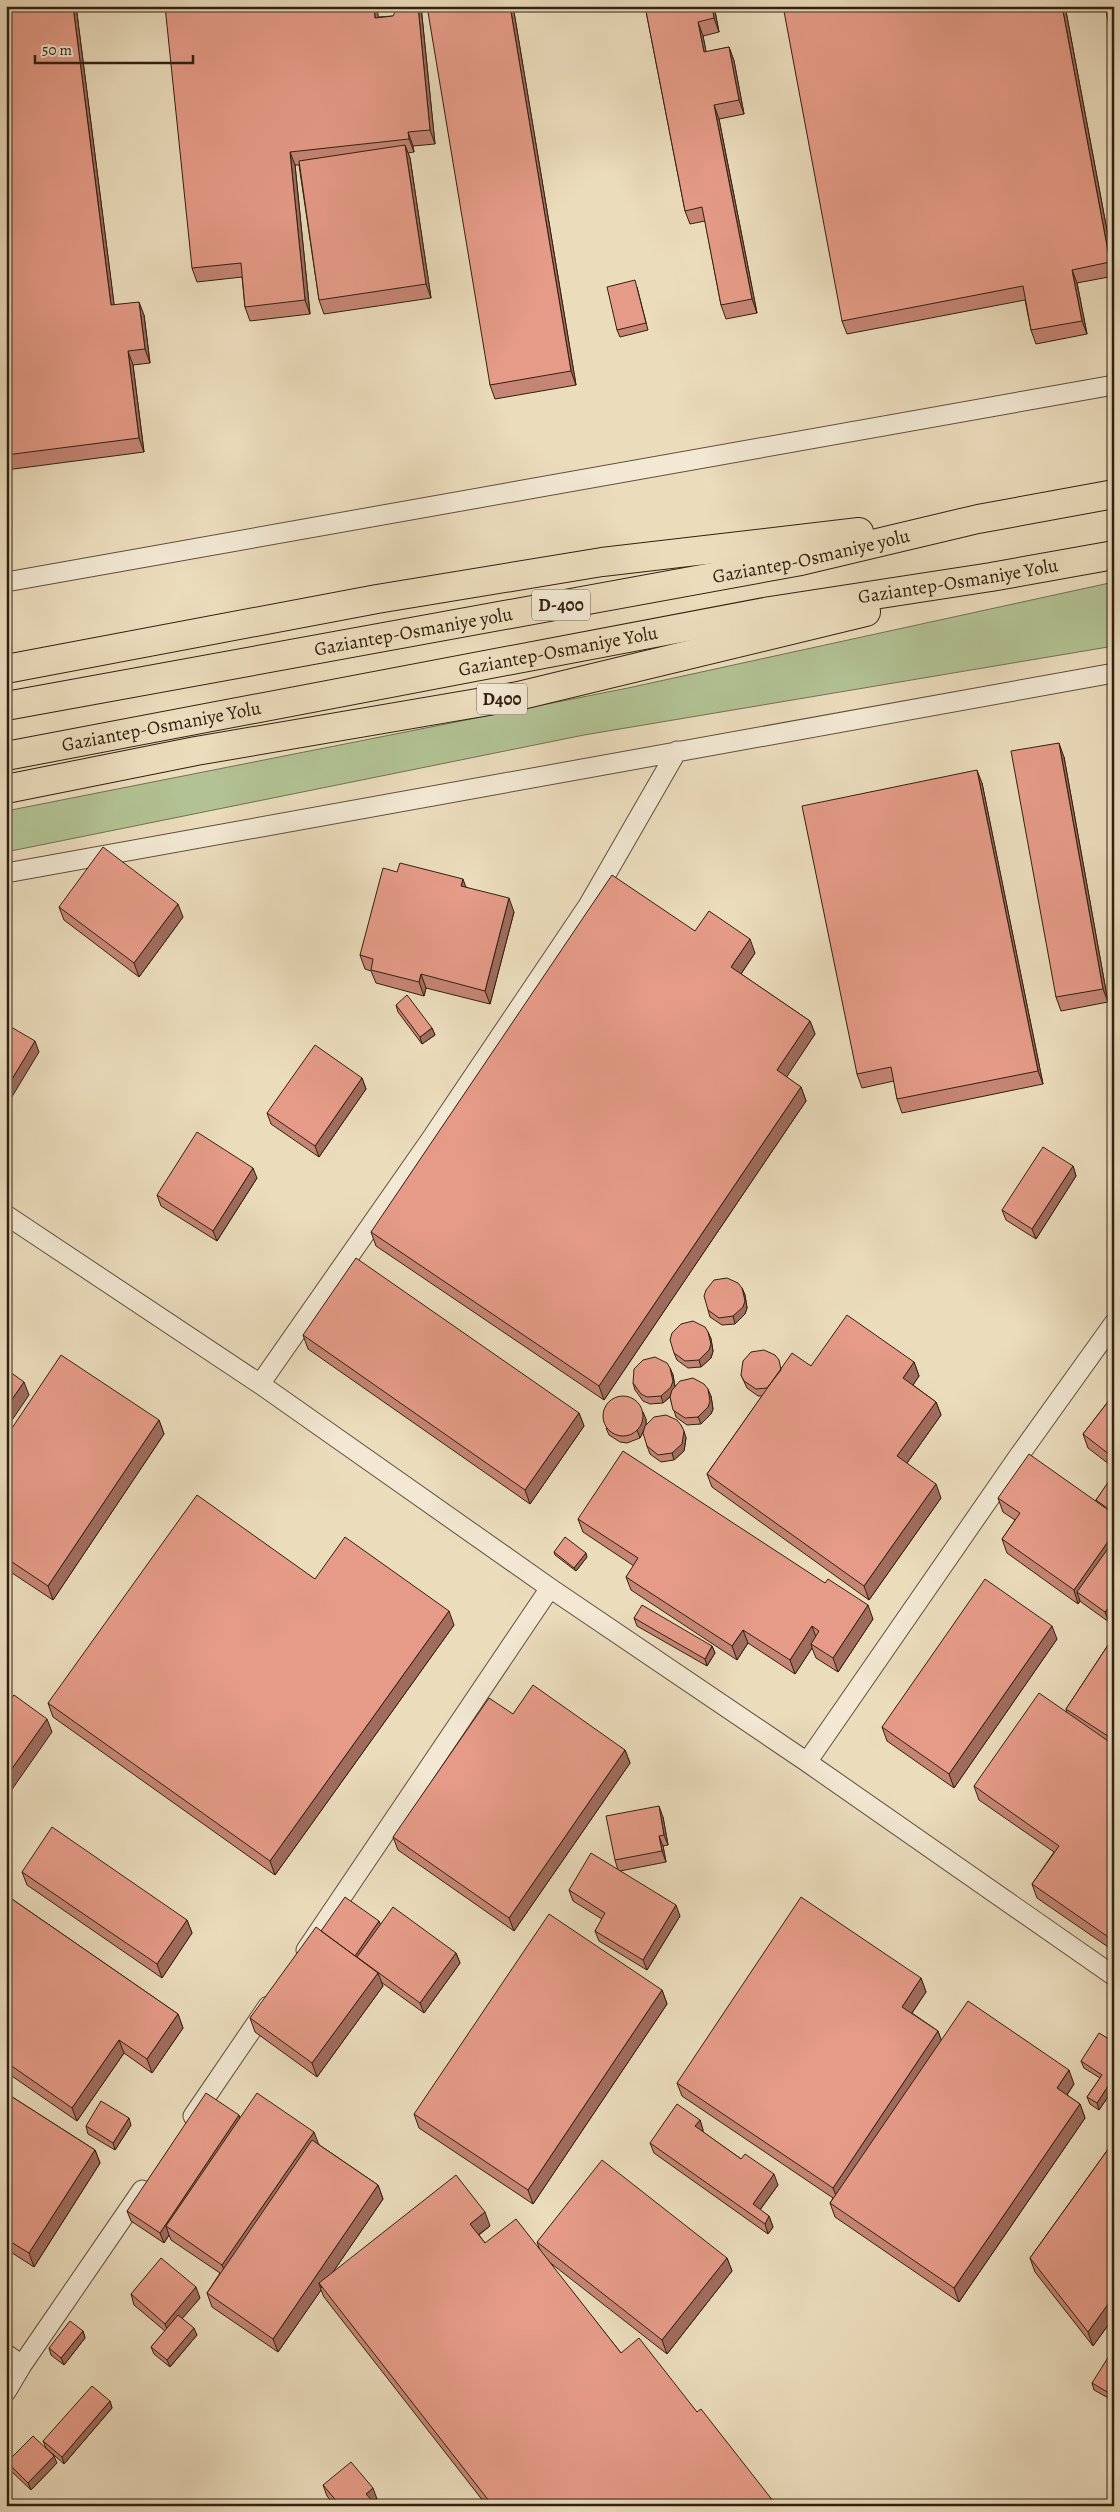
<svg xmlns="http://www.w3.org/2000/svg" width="1120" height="2512" font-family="Alegreya,serif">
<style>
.green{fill:#b2c294;stroke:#727153}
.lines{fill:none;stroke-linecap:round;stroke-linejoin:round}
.minor-casing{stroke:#604f3c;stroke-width:21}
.trunk-casing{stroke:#312012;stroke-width:30}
.minor{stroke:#f2e8d3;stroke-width:19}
.trunk{stroke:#ebdcbc;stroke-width:28}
.wall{fill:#c58574;stroke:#312012}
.shaded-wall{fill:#a06c5e;stroke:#312012}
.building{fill:#e59b87;stroke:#312012}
.labels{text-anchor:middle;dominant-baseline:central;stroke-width:4.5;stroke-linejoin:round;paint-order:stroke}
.shield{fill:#f2e8d3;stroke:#6b5c4c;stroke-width:1}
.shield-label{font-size:18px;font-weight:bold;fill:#312012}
.street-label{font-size:19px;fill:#312012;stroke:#f2e8d3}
</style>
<rect width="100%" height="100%" fill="#ebdcbc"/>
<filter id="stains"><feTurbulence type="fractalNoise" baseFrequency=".004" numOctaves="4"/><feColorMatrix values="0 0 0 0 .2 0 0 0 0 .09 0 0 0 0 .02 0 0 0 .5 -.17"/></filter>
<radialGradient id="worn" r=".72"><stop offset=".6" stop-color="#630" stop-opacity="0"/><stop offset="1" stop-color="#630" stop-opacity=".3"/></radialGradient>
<!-- green -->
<path class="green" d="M1114,582V646L584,735L6,852V811L628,688Z"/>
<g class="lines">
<!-- minor casing -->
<g class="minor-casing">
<path id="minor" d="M6,582L1114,385
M6,873L1114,673
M6,1215L260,1384L550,1588L807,1762L1114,1976
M260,1384L431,1139L589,904L677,751
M807,1762L1018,1457L1114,1323
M306,1950L550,1588
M193,2116L268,2006
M6,2354L22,2365
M6,2392L22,2365L142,2190"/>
</g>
<!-- trunk casing -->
<g class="trunk-casing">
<g id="trunk">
<path d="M6,669L377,599L602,562L859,532"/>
<path id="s1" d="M6,706L801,561L978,519L1114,494"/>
<path id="s2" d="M6,756L770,611L991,577L1114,555"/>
<path d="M6,789L196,751L518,696L866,612"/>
</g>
</g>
<!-- minor -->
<use href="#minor" class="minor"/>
<!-- trunk -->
<use href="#trunk" class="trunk"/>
</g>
<!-- wall -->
<path class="wall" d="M6,6H76L114,305L144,315L150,363L133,365L144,452L6,470Z
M418,6H421L435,144L413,146L414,152L408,153L410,158L431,298L324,314L319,300L299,165H295L310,314L250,321L245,307L242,277L197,282L192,268L378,17L393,16Z
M513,6L576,385L495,399L490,385Z
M645,6H714L719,32L703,36L706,52L729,47L734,61L744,114L719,119L757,313L726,319L721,305L705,221L690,224L685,211Z
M756,6H775L758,10Z
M1065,6L1114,268V276L1077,283L1087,334L1036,344L1031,330L1025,300L847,334L842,321Z
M637,287L648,330L620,337L617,330Z
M1064,757L1108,1002L1061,1011L1056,997Z
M982,783L1043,1084L902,1113L897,1099L894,1081L862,1088L857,1074Z
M466,887L514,912L490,1004L426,988L424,996L376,983L371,971L365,969L360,955Z
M59,907L183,917L139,977L64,920Z
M695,931L755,953L741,974L810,1021L815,1034L786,1077L801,1087L806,1101L604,1400L376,1246L371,1232Z
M396,1005L432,1028L435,1035L422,1044L398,1012Z
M362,1078L366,1089L319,1157L271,1124L267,1113Z
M1073,1166L1076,1176L1036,1239L1006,1220L1002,1210Z
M257,1178L217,1241L161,1206L157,1195Z
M742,1288L745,1295L747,1308L745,1314L735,1324L722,1325L710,1317L708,1310Z
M708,1332L711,1339L713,1351L711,1358L701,1367L688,1368L677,1360L674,1353Z
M303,1335L579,1413L584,1426L530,1504L308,1349Z
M914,1362L919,1376L913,1385L936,1402L941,1415L907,1463L941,1498L869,1600L712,1487L707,1474L762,1396H758L747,1388L741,1375L782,1368L811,1366Z
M670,1368L673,1375L675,1386L711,1396L713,1409L711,1414L701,1424L687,1425L676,1417L670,1397L663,1403L650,1404L643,1401L635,1390L633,1383Z
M1114,1394V1468L1088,1448L1083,1434Z
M646,1419V1426L681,1425L686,1438L684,1451L674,1460L661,1462L650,1454L647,1446L645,1428L640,1438L627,1443L620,1442L609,1435L606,1428Z
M159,1420L164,1434L53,1600L6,1569V1437Z
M1114,1475L1109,1622L1081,1602L1080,1601L1078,1604L1007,1553L1002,1539L1015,1520L1003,1512L998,1498L1096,1501V1500Z
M578,1519L873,1619L838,1672L816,1658L812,1648L795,1674L748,1643L737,1660L631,1590L626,1577L634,1566L583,1532Z
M554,1552L587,1557L576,1571L555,1555Z
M315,1579L454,1625L275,1875L53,1717L48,1703Z
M634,1618L712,1646L715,1653L707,1666L637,1626Z
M1114,1636V1951L1037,1898L1032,1884L1054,1852L979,1800L974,1786L1067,1713L1066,1709Z
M1057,1639L954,1788L887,1741L882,1727Z
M513,1714L625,1750L630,1763L514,1931L398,1850L393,1837Z
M663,1817L668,1845L663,1846L666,1862L620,1871L680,1916L647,1970L599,1941L595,1931L602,1919L573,1901L569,1890L618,1870L615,1860Z
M22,1872L187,1920L192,1933L162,1978L27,1885Z
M6,1895L178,2014L183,2028L152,2073L124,2053L77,2121L6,2072Z
M379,1921L380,1924L456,1953L460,1963L424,2013L381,1982L383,1986L317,2077L255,2032L250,2018L321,1931Z
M921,1978L926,1992L912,2013L938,2031L941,2040L1074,2084L1067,2095L1080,2104L1085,2118L959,2302L835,2217L830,2203L833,2198L682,2096L677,2083Z
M662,1990L667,2004L533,2204L419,2128L414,2114Z
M1114,2042V2088L1099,2110L1090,2104L1087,2097L1100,2078L1084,2068L1081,2061Z
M6,2093L95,2150L100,2163L34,2267L6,2249Z
M240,2118L318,2144L378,2185L383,2199L333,2272L490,2226L479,2235L485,2243L540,2250L537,2242L727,2258L732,2271L667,2354L548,2261L621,2353L697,2412L777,2506H487L324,2297L321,2290L278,2352L212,2307L207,2293L220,2273L171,2240L169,2235L164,2243L131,2221L127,2211Z
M700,2120L703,2130V2132L778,2185L760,2210L769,2216L773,2227L768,2234L654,2153L650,2143Z
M131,2125L115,2150L88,2134L86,2126Z
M1114,2141V2317L1093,2346L1035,2272L1030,2258Z
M131,2294L200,2298L182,2318L197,2335L170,2367L154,2354L151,2347L165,2331L134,2305Z
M83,2331L85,2338L64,2365L51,2355L49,2348Z
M1114,2359V2401L1094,2390L1092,2383Z
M110,2401L112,2408L64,2464L46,2448L43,2441Z
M7,2462L57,2463L31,2490L10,2470Z
M323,2485L377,2499L373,2502L377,2506H335L327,2496Z"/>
<!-- shaded-wall -->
<path class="shaded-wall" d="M73,6H76L116,319L111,305Z
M374,6H377L380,32L375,18Z
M418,6L421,7L435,144L430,130Z
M510,6H513L576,385L571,371Z
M712,6H714L719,32L714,18Z
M1062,6H1065L1114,268V272L1110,262Z
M698,22L703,36L709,66L704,52Z
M729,47L734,61L744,114L739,100Z
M714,105L719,119L757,313L752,299Z
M408,132L413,146L414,152L409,139Z
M405,145L410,158L431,298L426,284Z
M290,152L295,165L310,314L305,300Z
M1072,270L1077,283L1087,334L1082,321Z
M139,302L144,315L150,363L145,349Z
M128,351L133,365L144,452L139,438Z
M1059,743L1064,757L1108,1002L1103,989Z
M977,770L982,783L1043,1084L1038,1071Z
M463,879L468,893L461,886Z
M509,898L514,912L490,1004L485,991Z
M178,904L183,917L139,977L134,963Z
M750,939L755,953L736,981L731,967Z
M421,974L426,988L424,996L419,982Z
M810,1021L815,1034L782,1084L777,1070Z
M432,1028L435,1035L422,1044L420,1037Z
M35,1041L39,1052L7,1105L6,1089Z
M362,1078L366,1089L319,1157L315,1146Z
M801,1087L806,1101L604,1400L599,1386Z
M1073,1166L1076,1176L1036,1239L1032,1229Z
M253,1168L257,1178L217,1241L213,1231Z
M742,1288L745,1295L747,1308L745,1314L735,1324L733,1316Z
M708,1332L711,1339L713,1351L711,1358L701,1367L699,1360Z
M914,1362L919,1376L908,1392L903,1378Z
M670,1368L673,1375L675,1388L673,1394L663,1403L661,1396Z
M24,1382L29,1395L6,1429V1408Z
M708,1389L711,1396L713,1409L711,1414L701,1424L698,1417Z
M936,1402L941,1415L902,1470L897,1456Z
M643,1412L646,1419V1426L640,1438L637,1430Z
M579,1413L584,1426L530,1504L525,1490Z
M159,1420L164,1434L53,1600L48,1586Z
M684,1431L686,1438L684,1451L674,1460L672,1453Z
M936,1484L941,1498L869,1600L864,1586Z
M1114,1533V1554L1077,1592L1080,1601L1078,1604L1074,1590Z
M586,1553L587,1557L576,1571L574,1568Z
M1114,1600V1615L1109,1622L1105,1612Z
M868,1605L873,1619L838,1672L833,1658Z
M449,1611L454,1625L275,1875L270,1861Z
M812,1626L817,1640L811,1644L812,1648L795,1674L790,1660Z
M1052,1626L1057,1639L954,1788L949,1774Z
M743,1630L748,1643L737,1660L732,1646Z
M712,1646L715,1653L707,1666L705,1659Z
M47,1719L52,1732L6,1798V1777Z
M625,1750L630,1763L514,1931L509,1918Z
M659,1806L663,1817L668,1845L664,1835Z
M659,1836L663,1846L666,1862L662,1851Z
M676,1905L680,1916L647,1970L643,1960Z
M187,1920L192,1933L162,1978L157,1964Z
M379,1921L382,1928L360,1959L355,1956Z
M456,1953L460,1963L424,2013L420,2003Z
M378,1973L383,1986L317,2077L312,2063Z
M921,1978L926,1992L907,2020L902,2007Z
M662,1990L667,2004L533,2204L528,2190Z
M178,2014L183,2028L152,2073L147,2059Z
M938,2031L943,2045L838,2201L833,2188Z
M119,2040L124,2053L77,2121L72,2108Z
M1069,2070L1074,2084L1062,2102L1057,2088Z
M1114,2077V2088L1099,2110L1097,2103Z
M1080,2104L1085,2118L959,2302L954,2288Z
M239,2115L242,2125L166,2226L169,2235L164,2243L160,2233Z
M129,2118L131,2125L115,2150L113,2143Z
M700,2120L703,2130L699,2137L695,2126Z
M314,2132L319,2145L227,2278L222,2265Z
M95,2150L100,2163L34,2267L29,2253Z
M774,2174L778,2185L756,2215L753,2204Z
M378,2185L383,2199L322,2288L319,2283L321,2290L278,2352L273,2339Z
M485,2212L490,2226L475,2237L470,2224Z
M769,2216L773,2227L768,2234L765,2224Z
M727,2258L732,2271L667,2354L662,2340Z
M196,2287L200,2298L169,2334L165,2324Z
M1114,2296V2317L1093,2346L1088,2332Z
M194,2328L197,2335L170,2367L167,2360Z
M83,2331L85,2338L64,2365L61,2358Z
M110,2401L112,2408L64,2464L62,2457Z
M54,2456L57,2463L31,2490L28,2483Z
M373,2488L377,2499L370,2504L366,2494Z"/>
<!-- building -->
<path class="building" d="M6,6H73L111,305L139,302L145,349L128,351L139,438L6,455Z
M165,6H374L375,18L393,16L398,6H418L430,130L408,132L409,139L290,152L305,300L245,307L241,263L192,268Z
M427,6H510L571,371L490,385Z
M645,6H712L714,18L698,22L704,52L729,47L739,100L714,105L752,299L721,305L702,207L685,211Z
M783,6H1062L1110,262L1072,270L1082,321L1031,330L1023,286L842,321Z
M1105,6H1114V52Z
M405,145L426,284L319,300L299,161Z
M635,280L646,323L617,330L607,287Z
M1059,743L1103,989L1056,997L1011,751Z
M977,770L1038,1071L897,1099L891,1067L857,1074L802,806Z
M103,847L178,904L134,963L59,907Z
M400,863L463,879L461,886L509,898L485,991L421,974L419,982L371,970L373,959L360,955L383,868L397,872Z
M612,875L695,931L709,911L750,939L731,967L810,1021L777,1070L801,1087L599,1386L371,1232Z
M407,995L432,1028L420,1037L396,1005Z
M6,1024L35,1041L6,1089Z
M315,1045L362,1078L315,1146L267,1113Z
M197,1132L253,1168L213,1231L157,1195Z
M1043,1147L1073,1166L1032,1229L1002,1210Z
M356,1258L579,1413L525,1490L303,1335Z
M727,1278L738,1283L742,1288L745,1301L743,1307L733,1316L719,1318L708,1310L704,1296L706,1290L714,1280Z
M847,1315L914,1362L903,1378L936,1402L897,1456L936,1484L864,1586L707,1474L792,1353L811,1366Z
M693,1321L705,1327L708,1332L711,1344L709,1350L699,1360L685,1361L674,1353L670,1340L672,1333L681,1324Z
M764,1350L775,1355L779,1360L781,1370L767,1388L756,1389L744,1381L741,1375L743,1361L751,1352Z
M61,1355L159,1420L48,1586L6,1558V1437Z
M655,1357L667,1363L670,1368L673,1381L671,1387L661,1396L647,1397L641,1394L633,1383L634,1369L643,1360Z
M6,1369L24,1382L6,1408Z
M693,1378L704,1384L708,1389L710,1401L708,1407L698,1417L685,1418L673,1410L670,1397L672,1390L680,1381Z
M1114,1394V1458L1083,1434Z
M603 1416a20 20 0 1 1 40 0a20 20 0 1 1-40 0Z
M666,1415L677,1420L681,1425L684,1431L682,1444L672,1453L658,1455L647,1446L643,1433L645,1426L654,1417Z
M623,1451L825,1583L828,1579L868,1605L833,1658L811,1644L819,1631L812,1626L790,1660L743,1630L732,1646L626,1577L638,1558L578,1519Z
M1029,1454L1114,1514V1533L1074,1590L1002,1539L1020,1513L998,1498Z
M1113,1475H1114V1513L1096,1500Z
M197,1495L315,1579L345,1537L449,1611L270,1861L48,1703Z
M565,1537L586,1553L574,1568L554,1552Z
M1114,1540V1600L1105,1612L1077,1592Z
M985,1579L1052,1626L949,1774L882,1727Z
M642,1605L712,1646L705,1659L634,1618Z
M1114,1636V1740L1066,1709Z
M533,1685L625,1750L509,1918L393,1837L489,1698L513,1714Z
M1039,1693L1114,1745V1941L1032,1884L1059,1846L974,1786Z
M14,1695L47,1719L6,1777V1705Z
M659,1806L664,1835L659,1836L662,1851L615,1860L606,1816Z
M52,1827L187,1920L157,1964L22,1872Z
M591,1853L676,1905L643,1960L595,1931L605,1913L569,1890Z
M6,1895L178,2014L147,2059L119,2040L72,2108L6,2062Z
M345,1897L379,1921L355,1956L321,1931Z
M801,1897L921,1978L902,2007L938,2031L833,2188L677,2083Z
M393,1907L456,1953L420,2003L357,1957Z
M549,1914L662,1990L528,2190L414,2114Z
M316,1927L378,1973L312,2063L250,2018Z
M968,2001L1069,2070L1057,2088L1080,2104L954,2288L830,2203Z
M1099,2033L1114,2042V2077L1097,2103L1087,2097L1102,2075L1081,2061Z
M6,2093L95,2150L29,2253L6,2239Z
M206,2093L239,2115L160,2233L127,2211Z
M257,2093L314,2132L222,2265L166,2226Z
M101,2101L129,2118L113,2143L86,2126Z
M677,2104L700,2120L695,2126L741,2159L745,2154L774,2174L753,2204L769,2216L765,2224L650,2143Z
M312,2140L378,2185L273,2339L207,2293Z
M1114,2141V2296L1088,2332L1030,2258Z
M602,2160L727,2258L662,2340L537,2242Z
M456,2175L485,2212L470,2224L485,2243L516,2219L621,2353L639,2338L697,2412L701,2409L777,2506H493L319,2283Z
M161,2258L196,2287L165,2324L131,2294Z
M178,2315L194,2328L167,2360L151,2347Z
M70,2321L83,2331L61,2358L49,2348Z
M1109,2356L1114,2359V2396L1092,2383Z
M92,2386L110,2401L62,2457L43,2441Z
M33,2436L54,2456L28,2483L7,2462Z
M351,2462L373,2488L366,2494L377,2506H337L339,2504L323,2485Z"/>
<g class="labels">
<!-- shield labels -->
<g class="shield">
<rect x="532" y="589.5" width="58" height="31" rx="4"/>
<rect x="477" y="683.5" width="50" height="31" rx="4"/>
</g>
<g class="shield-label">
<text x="561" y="605">D-400</text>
<text x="502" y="699">D400</text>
</g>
<!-- street labels -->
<g class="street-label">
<text stroke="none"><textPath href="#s1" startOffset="819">Gaziantep-Osmaniye yolu</textPath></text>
<text stroke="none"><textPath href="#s2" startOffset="968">Gaziantep-Osmaniye Yolu</textPath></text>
<text stroke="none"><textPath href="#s1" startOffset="414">Gaziantep-Osmaniye yolu</textPath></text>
<text stroke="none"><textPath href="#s2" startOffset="562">Gaziantep-Osmaniye Yolu</textPath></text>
<text stroke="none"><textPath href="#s2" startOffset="158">Gaziantep-Osmaniye Yolu</textPath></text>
</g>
</g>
<!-- margin -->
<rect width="1120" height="2512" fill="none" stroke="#ebdcbc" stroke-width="25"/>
<rect x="8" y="8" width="1105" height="2497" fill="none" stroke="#312012" stroke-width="2.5"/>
<rect x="12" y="12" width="1095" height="2487" fill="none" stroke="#312012"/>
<!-- scale -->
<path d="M35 55v8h158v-8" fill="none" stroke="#312012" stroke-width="2.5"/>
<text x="42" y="55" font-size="15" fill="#312012" stroke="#f2e8d3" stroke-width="4" paint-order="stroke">50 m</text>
<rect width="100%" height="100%" filter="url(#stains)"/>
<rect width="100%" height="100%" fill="url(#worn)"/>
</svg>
